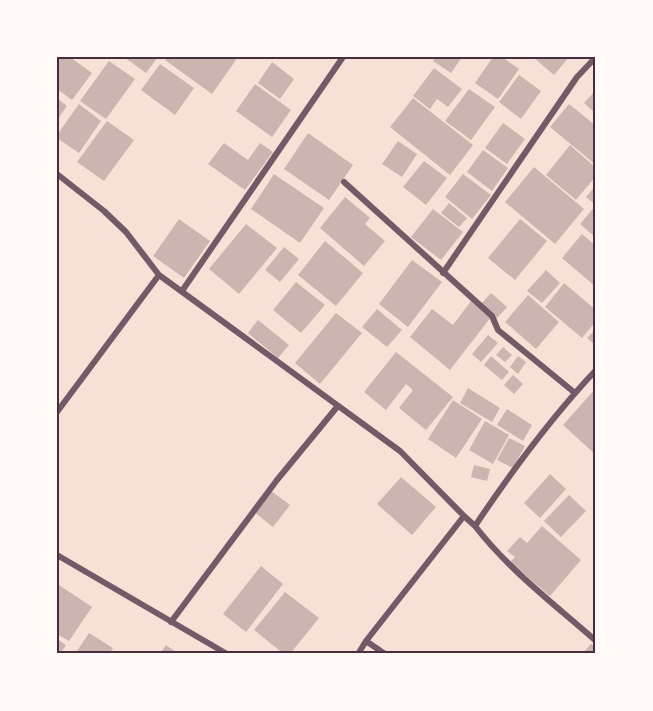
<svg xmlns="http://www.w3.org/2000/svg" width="653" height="711" font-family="Georgia,serif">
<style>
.building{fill:#ccb4b1}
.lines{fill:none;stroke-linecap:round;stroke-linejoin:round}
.minor{stroke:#755966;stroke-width:6}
.neatline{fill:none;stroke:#4a2c40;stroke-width:2}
</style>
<rect width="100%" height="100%" fill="#f7e1d7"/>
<!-- building -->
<path class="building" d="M57,57H70L92,73L72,100L57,89Z
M124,57H158L146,73Z
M167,57H233L236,60L212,94L165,60Z
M436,57H462L451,73L433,61Z
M493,57H502L519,69L498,99L475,83Z
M533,57H569L554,75Z
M109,61L135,79L106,119L80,101Z
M272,62L294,79L280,99L258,83Z
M160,64L194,88L175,115L141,90Z
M434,68L462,89L448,107L437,99L430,109L413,96Z
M519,75L541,91L521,119L499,102Z
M255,84L291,110L272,137L236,111Z
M469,89L495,107L471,140L445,121Z
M596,90V114L584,103Z
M57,98L67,106L57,120Z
M413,98L473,145L450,175L390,127Z
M79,104L101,121L79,153L57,138V135Z
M569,104L596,126V165L550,127Z
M107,121L134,140L104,181L77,162Z
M503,123L525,139L507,164L485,148Z
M308,133L353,165L329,200L284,169Z
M398,141L417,154L402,177L382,164Z
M224,143L248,160L260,143L273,152L245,190L208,164Z
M570,145L596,168V176L576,200L546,175Z
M483,150L508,168L492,191L467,172Z
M424,161L447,178L426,205L403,187Z
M534,167L584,209L555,244L505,202Z
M274,174L324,208L300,243L251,209Z
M463,174L491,195L472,219L445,197Z
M596,185V205L586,197Z
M345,197L370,218L365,224L385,241L364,266L320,228Z
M449,203L467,218L459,227L441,213Z
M596,205V238L580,224Z
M433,209L463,232L441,260L411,237Z
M179,219L210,241L184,278L153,256Z
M520,219L547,241L515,280L488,258Z
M246,224L277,248L239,294L209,269Z
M582,234L596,246V287L562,258Z
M325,241L363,273L336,306L298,275Z
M284,247L299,259L280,282L265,270Z
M412,260L442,282L408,327L379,304Z
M546,270L560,283L542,303L527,291Z
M296,282L325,305L301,333L273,310Z
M564,283L596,310V321L582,338L545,307Z
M491,293L507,307L496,319L480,305Z
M528,295L559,322L536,349L505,322Z
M471,301L491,317L450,370L410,337L432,309L453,325Z
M377,309L402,330L387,347L362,327Z
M336,313L362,333L320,384L295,363Z
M258,320L289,345L278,358L248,333Z
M596,329V346L587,338Z
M488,335L498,343L481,362L472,354Z
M503,347L512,355L505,362L496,355Z
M396,352L453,397L426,430L399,408L413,390L406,384L386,410L364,392Z
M491,356L509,372L502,380L484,365Z
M518,356L526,362L518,374L510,367Z
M513,375L523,384L514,394L504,385Z
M468,388L500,408L492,422L460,403Z
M596,388V455L563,425Z
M453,400L482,419L456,458L428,439Z
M507,409L532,425L523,441L497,425Z
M485,421L509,435L493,464L469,450Z
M509,438L525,446L513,468L497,460Z
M474,465L490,469L487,481L471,477Z
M550,474L566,489L540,518L524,503Z
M401,477L436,507L412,535L377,504Z
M271,491L290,505L273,527L254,512Z
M569,495L586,511L561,537L544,521Z
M542,526L581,560L550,596L510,562L515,557L507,551L520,537L527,543Z
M261,566L283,584L246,632L223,614Z
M59,585L92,607L69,641L57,634V589Z
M285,592L319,618L290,654H284L254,630Z
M89,633L113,648L109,654H75Z
M57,639L66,645L60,654H57Z
M591,644L596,648V654H582Z
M166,645L179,654H160Z"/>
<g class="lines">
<!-- minor -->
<path class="minor" d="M57,174L104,211L126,232L159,275L57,412
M344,182L492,316L498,330L575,393
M443,273L577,77L596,57
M159,275L400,451L464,516
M182,291L343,57
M475,526C509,570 554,604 596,641
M57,555L227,654
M171,622L277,480L337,407
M366,641L385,654
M358,654L366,641L464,516L475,526C511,472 551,418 596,370"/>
</g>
<!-- border -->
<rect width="653" height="711" fill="none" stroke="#fffaf5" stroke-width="117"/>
<rect x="58" y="58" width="536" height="594" class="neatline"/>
</svg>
